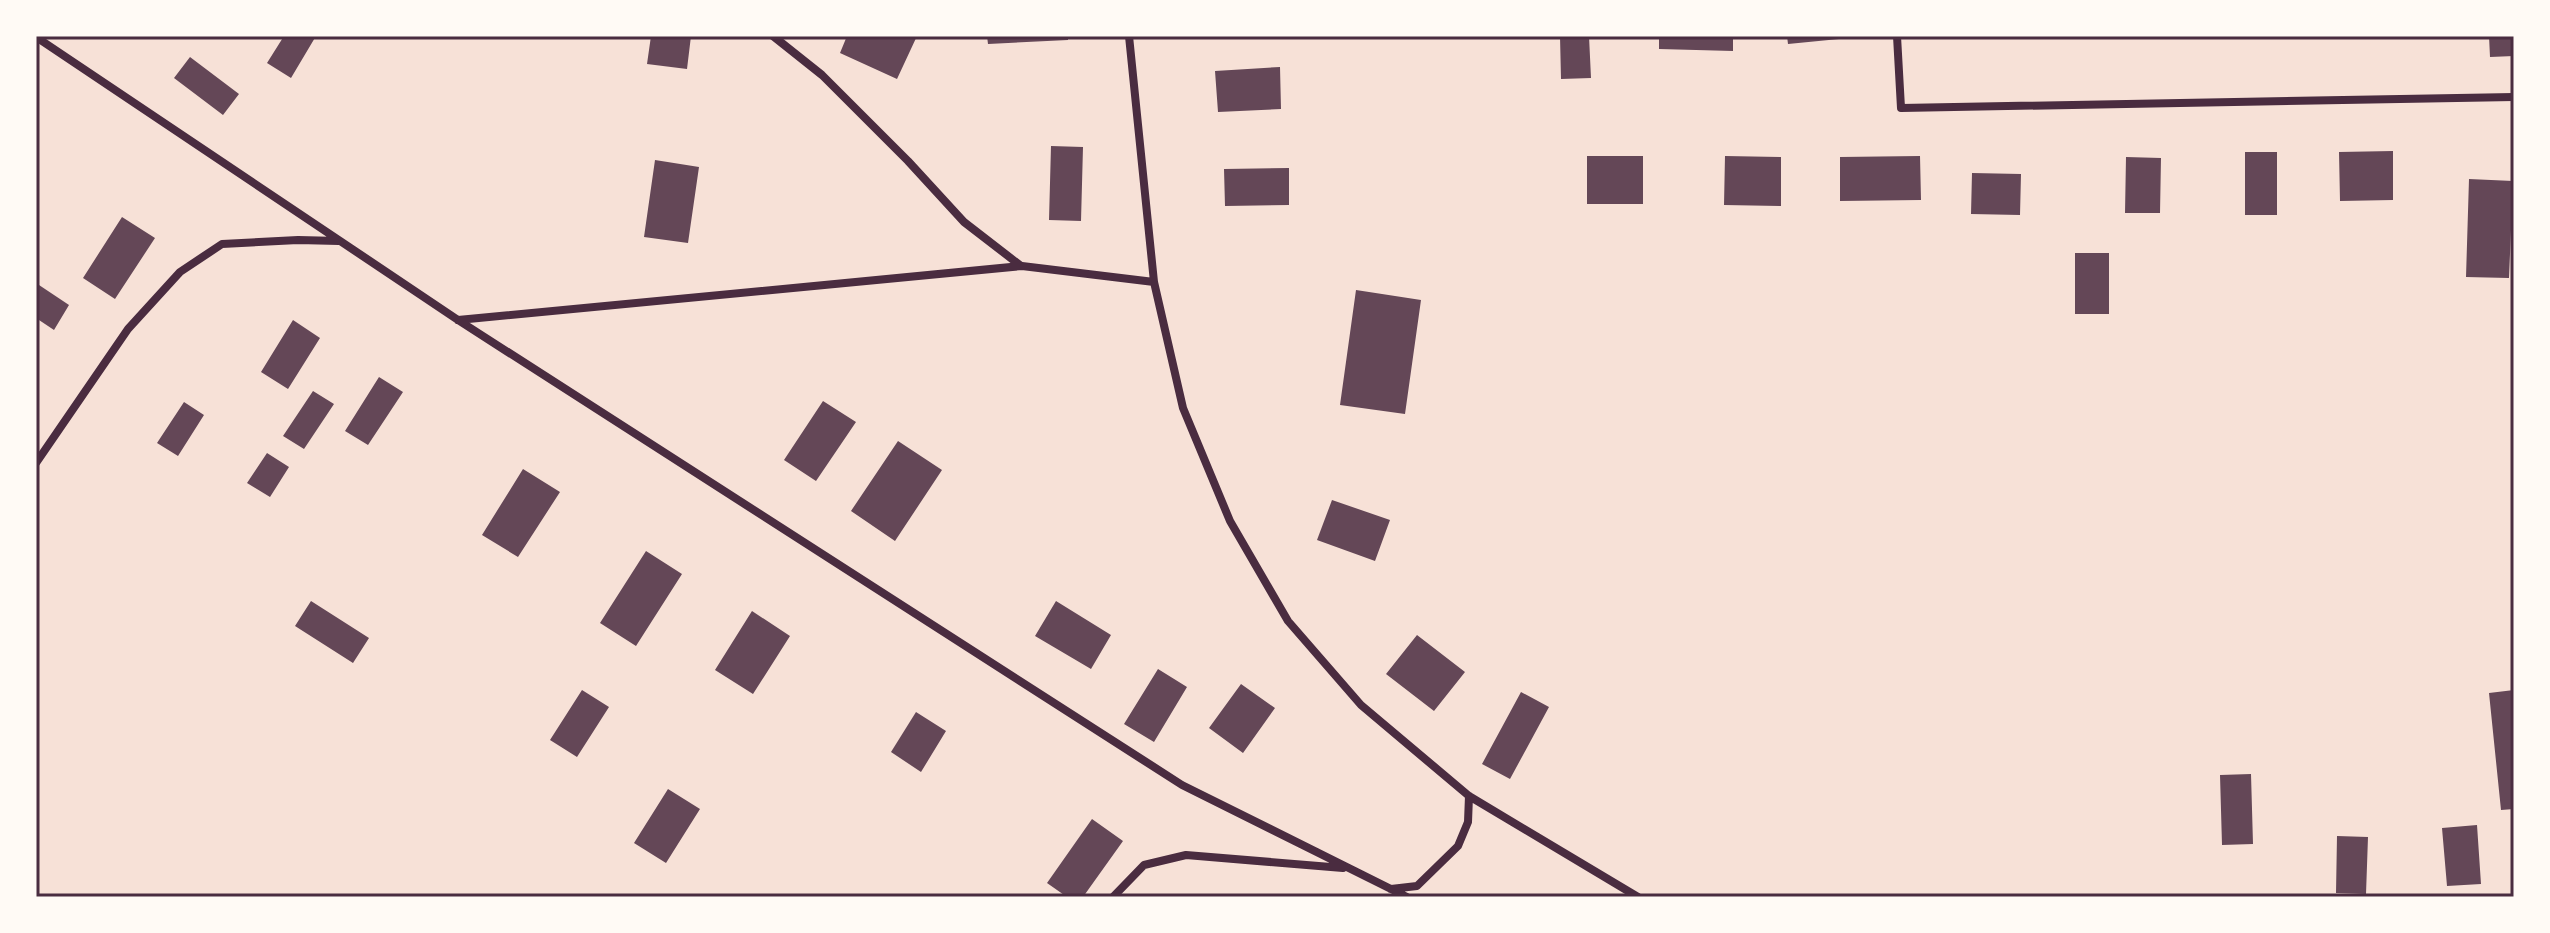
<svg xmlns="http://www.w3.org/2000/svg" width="2550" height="933" font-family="Helvetica,sans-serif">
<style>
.building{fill:#644757}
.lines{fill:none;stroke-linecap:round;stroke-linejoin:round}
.minor{stroke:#4a2c40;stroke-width:8}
.neatline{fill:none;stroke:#4a2c40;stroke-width:3}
</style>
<rect width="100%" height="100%" fill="#f7e1d7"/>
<!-- building -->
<path class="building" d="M284,36H316L291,78L267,63Z
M651,36H691L687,69L647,64Z
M847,36H917L897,79L840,53Z
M987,36H1068V40L988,44Z
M1560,36H1589L1591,78L1561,79Z
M1659,36H1733V51L1659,49Z
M1787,36H1839V39L1788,44Z
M2489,36H2514V56L2490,57Z
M190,57L239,94L223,115L174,78Z
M1280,67L1281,109L1218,112L1215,71Z
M1051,146L1083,147L1081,221L1049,220Z
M2393,151V200L2340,201L2339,152Z
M2245,152H2277V215H2245Z
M1587,156H1643V204H1587Z
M1725,156L1781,157V206L1724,205Z
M1920,156L1921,200L1840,201V157Z
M2126,157L2161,158L2160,213H2125Z
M655,160L699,167L688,243L644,237Z
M1289,168V205L1225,206L1224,169Z
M1972,173L2021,174L2020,215L1971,214Z
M2469,179L2513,181L2509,278L2466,277Z
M122,217L155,238L115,299L83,278Z
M2075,253H2109V314H2075Z
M36,283L69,305L54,330L36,318Z
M1356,290L1421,300L1405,414L1340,405Z
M293,320L320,338L288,389L261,372Z
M379,377L403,392L368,445L345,431Z
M313,391L334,404L304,449L283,436Z
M823,401L856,422L816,481L784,460Z
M184,402L204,415L178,456L157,443Z
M898,441L942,470L895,541L851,511Z
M267,453L289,467L270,497L247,483Z
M523,469L560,492L518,557L482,535Z
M1332,500L1390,520L1375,561L1317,540Z
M646,551L682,574L636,646L600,623Z
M311,601L369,638L353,663L295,626Z
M1056,601L1111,635L1091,669L1035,636Z
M752,611L790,636L753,694L715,670Z
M1417,635L1465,672L1434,711L1386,674Z
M1158,669L1187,687L1154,742L1124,724Z
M1241,684L1275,708L1243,753L1209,728Z
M582,690L609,707L577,757L550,740Z
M2514,690V809L2501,810L2489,693Z
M1521,692L1549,707L1510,779L1482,764Z
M916,712L946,731L921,772L891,752Z
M2251,774L2253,844L2222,845L2220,775Z
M668,789L700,809L666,863L634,843Z
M1092,819L1123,841L1083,897H1067L1047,883Z
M2477,825L2481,884L2447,886L2442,828Z
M2337,836L2368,837L2366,894L2336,893Z"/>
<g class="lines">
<!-- minor -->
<path class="minor" d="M773,36L822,75L908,161L964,222L1021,266
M1129,36L1154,282L1183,408L1230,521L1288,621L1361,705L1469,796L1638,897
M1897,36L1901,108L2514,97
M36,37L458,320L1182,785L1407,897
M458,320L1022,266L1154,282
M36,463L128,329L180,272L222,244L298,240L339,241
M1391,889L1417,886L1458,846L1468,822L1469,796
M1113,897L1144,865L1186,855L1343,868"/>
</g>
<!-- border -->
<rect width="2550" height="933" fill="none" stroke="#fffaf5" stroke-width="76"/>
<rect x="38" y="38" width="2474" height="857" class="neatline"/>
</svg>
